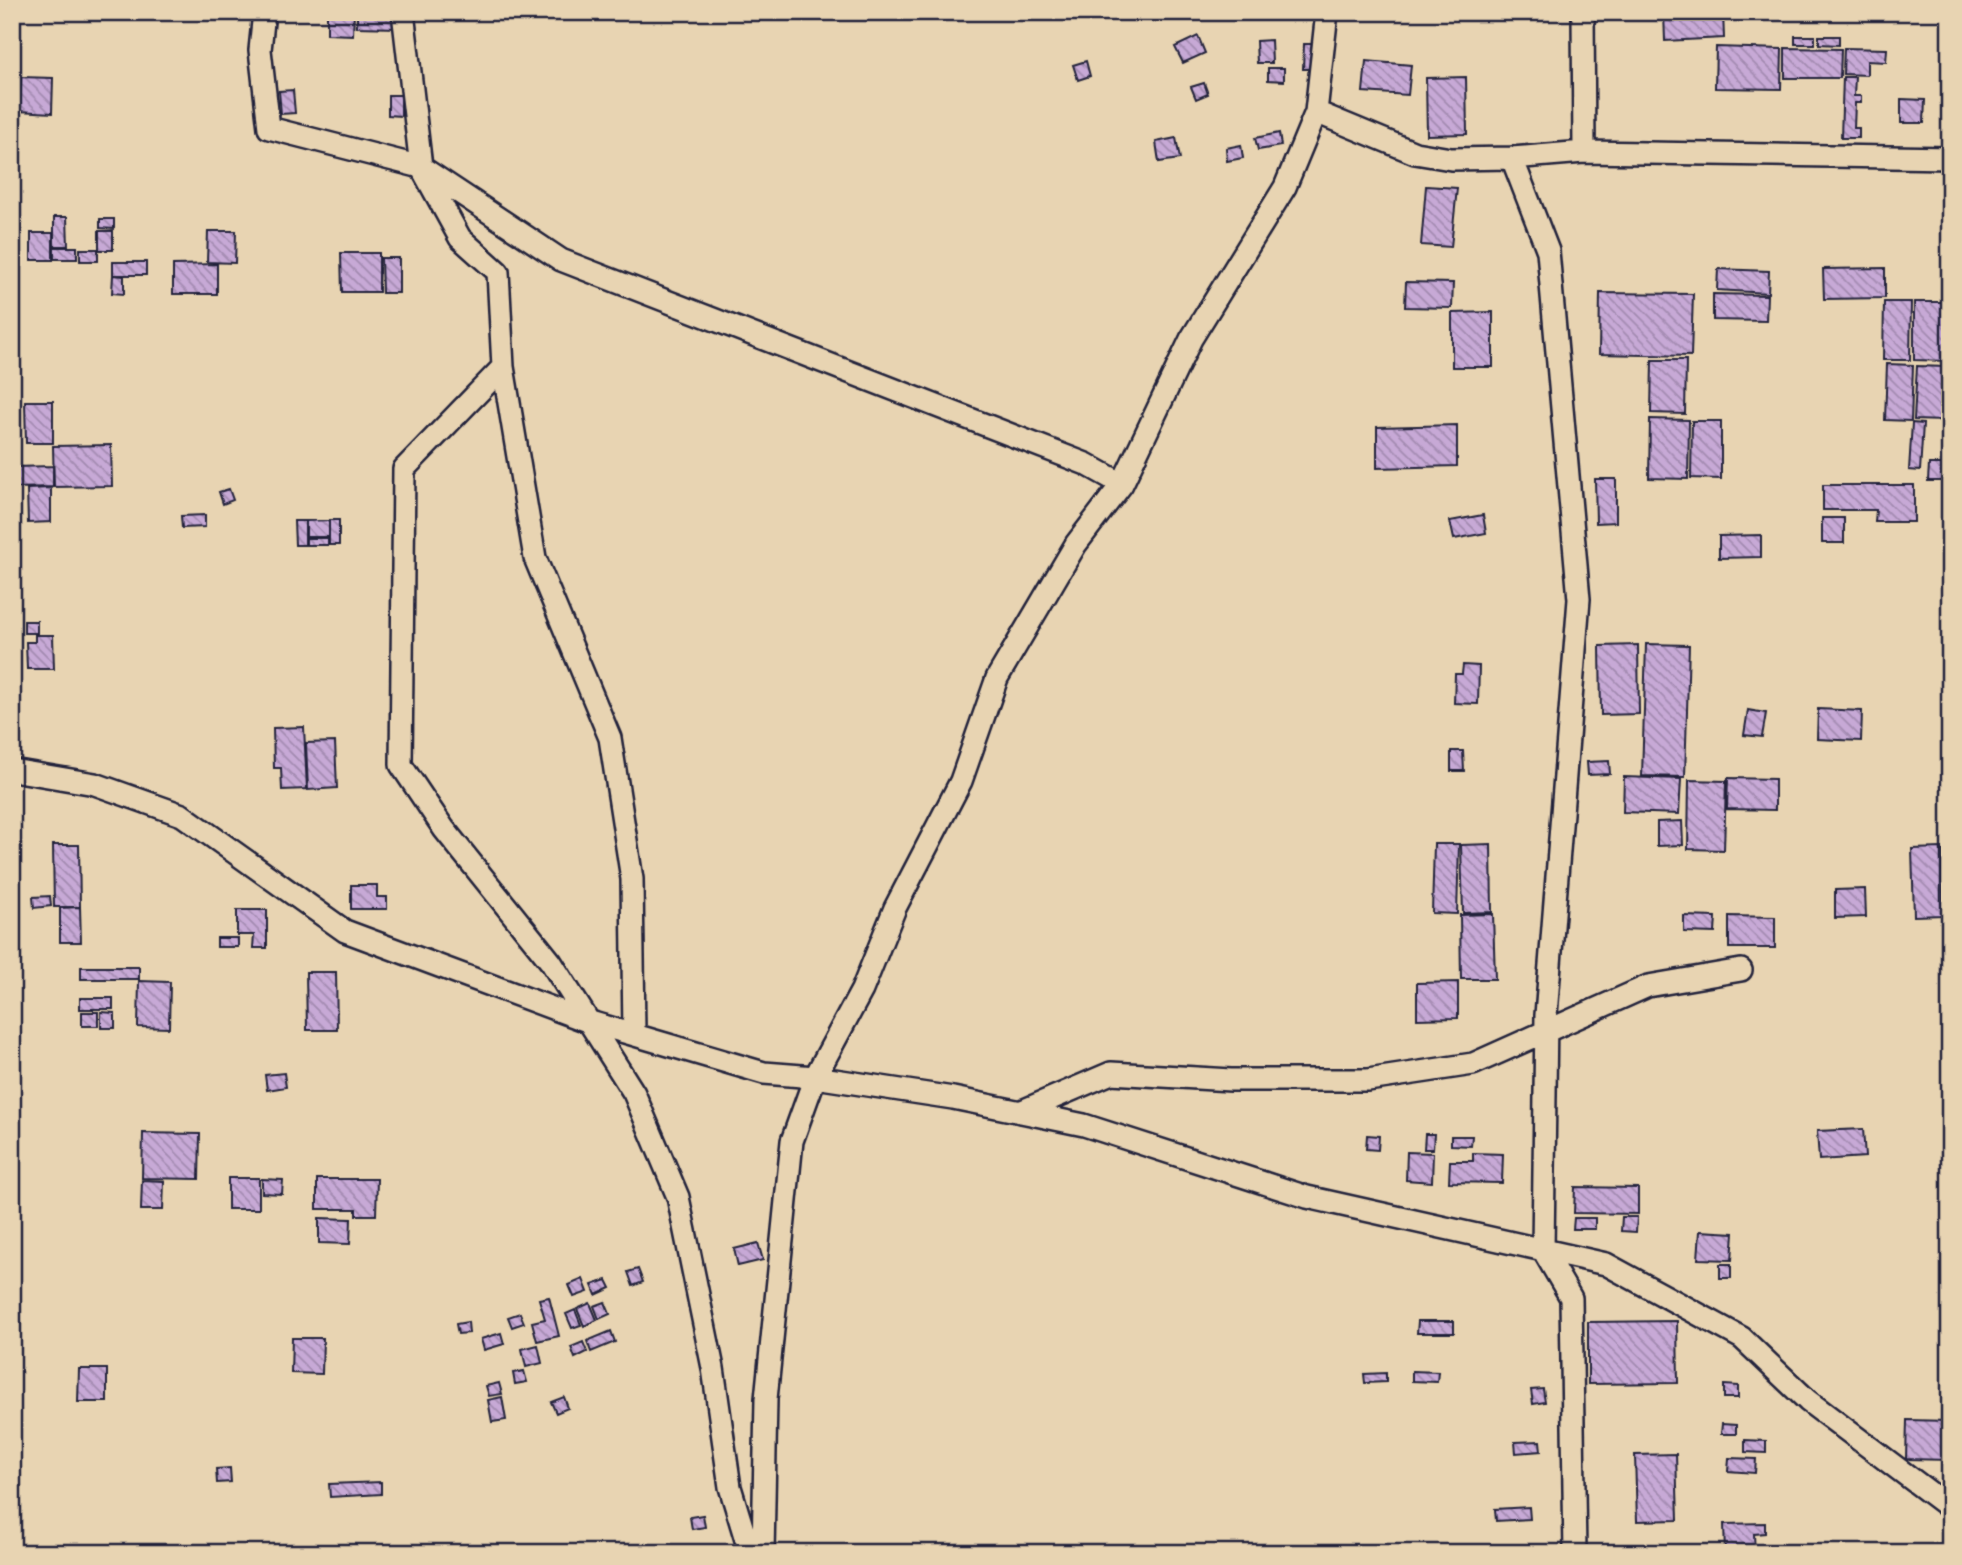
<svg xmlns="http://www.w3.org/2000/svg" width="1962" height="1565" font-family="Delius,sans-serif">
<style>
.building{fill:url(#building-back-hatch);stroke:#22223b;stroke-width:2}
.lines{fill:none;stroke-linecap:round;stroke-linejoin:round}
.minor-casing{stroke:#22223b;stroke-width:26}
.minor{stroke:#e8d4b2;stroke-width:21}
</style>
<defs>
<pattern id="building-back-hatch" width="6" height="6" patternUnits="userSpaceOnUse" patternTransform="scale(1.75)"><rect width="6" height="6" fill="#c7a9d6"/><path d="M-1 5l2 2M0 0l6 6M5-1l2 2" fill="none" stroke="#a189af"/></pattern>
</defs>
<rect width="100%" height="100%" fill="#e8d4b2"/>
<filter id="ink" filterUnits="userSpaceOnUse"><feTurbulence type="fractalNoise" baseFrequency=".0143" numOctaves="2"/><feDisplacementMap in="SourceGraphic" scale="14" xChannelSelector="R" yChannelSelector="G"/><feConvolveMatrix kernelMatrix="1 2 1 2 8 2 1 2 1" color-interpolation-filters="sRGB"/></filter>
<g filter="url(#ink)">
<!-- building -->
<path class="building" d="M327,12H354L353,35L327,34Z
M357,12H398V28L357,27Z
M1664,12H1723L1724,38L1665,41Z
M1198,36L1205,53L1183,63L1175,47Z
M1795,36H1815V44H1795Z
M1819,36H1839V45L1819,44Z
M1271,40L1272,63H1257L1256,41Z
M1304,44H1318L1317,69H1303Z
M1716,47L1782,49L1781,89L1715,88Z
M1785,48L1841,49L1840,78H1785Z
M1844,48L1887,49L1886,62L1867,61V75L1843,74Z
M1086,61L1090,76L1078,80L1073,65Z
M1366,61L1411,65L1408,95L1363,92Z
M1268,68H1284V81L1268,80Z
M21,77L53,78L52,113L19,111Z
M1466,77L1467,134L1427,135L1426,78Z
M1843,77H1855L1854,96H1861V103H1855L1854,128H1859V138H1841Z
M1204,83L1208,94L1196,99L1191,87Z
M293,90L295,113L281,114L279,91Z
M388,95H401V116L388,115Z
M1901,99L1925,100L1924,123H1901Z
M1279,133L1281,146L1258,150L1255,138Z
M1176,138L1180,159L1159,162L1156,142Z
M1241,145L1243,158L1227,161L1226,148Z
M1426,186L1457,188L1451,247L1421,245Z
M54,217H67L68,246H54Z
M100,219H114V229L100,228Z
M99,231H113V250H99Z
M208,231H236L235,263L207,262Z
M31,233H53V260H31Z
M54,247H77V259H54Z
M80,249H98V261H80Z
M341,253H379V292H342Z
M381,258H399V293H382Z
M20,262L21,291H12V263Z
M113,262H146V275H113Z
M217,264V294H173V265Z
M1885,268V298L1824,299L1823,269Z
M1718,269L1769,271L1768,293L1717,290Z
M113,275L124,276V294L112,293Z
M1406,282L1453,283L1452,308L1405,307Z
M1600,293L1693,294L1691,356L1599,354Z
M1713,294L1767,295L1766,321L1713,320Z
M1884,302H1911L1910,360H1883Z
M1914,302H1949L1948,361L1914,360Z
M1493,312V367H1452V313Z
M1652,360H1686L1685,414L1651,413Z
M1887,364L1913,365L1911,421L1885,420Z
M1917,366L1946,367L1944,421L1914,420Z
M25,401H53V443H26Z
M1650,419L1689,420L1688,479L1649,478Z
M1692,421H1721V479L1691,478Z
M1912,423L1923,424L1920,471L1909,470Z
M1457,425V466L1377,468V427Z
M111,445L112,486L54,487L53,446Z
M1929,464H1944L1943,481H1928Z
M53,466V487L14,488V467Z
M1595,479H1616V522L1596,523Z
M1823,485H1914V522H1875L1876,510H1823Z
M51,488V522L28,523L27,489Z
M229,489L233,500L223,504L219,492Z
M205,515V527L182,528L181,516Z
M1483,515L1486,533L1454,539L1450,521Z
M1822,518H1844V543H1822Z
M329,520H339V545H329Z
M329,520V537H306V521Z
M294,521H305V545H295Z
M1761,535V557L1719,558V536Z
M306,538H328V545H306Z
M24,621H37V633H24Z
M35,635H53L54,669H27L26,642H35Z
M1646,644L1689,645L1685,777L1642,776Z
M1638,645L1639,714L1601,715L1600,646Z
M1463,665L1479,666L1478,704L1454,703L1455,674H1462Z
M1818,709L1862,711L1861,741L1817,739Z
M1748,710L1766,713L1762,737L1744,735Z
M304,727L307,789L282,790L281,768H274L273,728Z
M335,742L337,788L308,790L306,743Z
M1451,751H1463L1464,771H1451Z
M1609,761L1610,774L1588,775L1587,762Z
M1624,777L1681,779L1679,814L1623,812Z
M1728,778L1775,779V810L1727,809Z
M1689,780L1726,781L1724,850L1688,849Z
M1682,821L1683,845L1657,846V822Z
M1434,844H1459L1457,914L1432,913Z
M1491,844L1492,912L1463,913L1461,845Z
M53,845H79L80,907H54Z
M1942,848L1943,915L1914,916L1912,849Z
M351,885H377V897H387V909H351Z
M1865,889L1866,917L1835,918V890Z
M50,896L51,906L34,908L33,897Z
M80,907L81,942H60V908Z
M237,910H267V948H253L254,935H237Z
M1493,914L1495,979H1461L1460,915Z
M1684,916L1716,917L1715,933L1684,932Z
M1729,916L1775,917V948H1729Z
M217,938H238V947H217Z
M81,967H139V979H81Z
M306,972H336L337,1030H307Z
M139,981L170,982L169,1028L138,1027Z
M1458,982V1018L1417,1019V983Z
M80,998H113V1009H80Z
M82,1012H98V1026H82Z
M101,1012L115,1013V1028H101Z
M284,1073L286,1087L267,1090L265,1075Z
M1863,1129L1865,1157L1819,1160L1817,1131Z
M143,1133L200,1134L199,1179L142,1178Z
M1425,1134H1434L1433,1149H1424Z
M1367,1135L1379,1136L1378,1150L1366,1149Z
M1451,1136H1472L1471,1146L1451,1145Z
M1407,1152L1433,1153L1432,1182L1406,1180Z
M1473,1153L1503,1154L1502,1183L1449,1182L1450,1161H1473Z
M228,1178H259V1209H228Z
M262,1179L283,1180L282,1194L262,1193Z
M317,1179H377L376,1215H356V1209H317Z
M142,1180L164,1181L163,1210H141Z
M1575,1187L1638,1188V1214L1574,1213Z
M1622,1217H1637L1636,1232L1621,1231Z
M319,1218L351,1219L350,1244L319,1243Z
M1574,1218H1595V1229H1573Z
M1700,1231L1734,1233L1732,1260L1698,1259Z
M758,1243L763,1260L738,1266L734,1249Z
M1720,1264H1731V1278H1720Z
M638,1269L643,1282L633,1286L628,1272Z
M583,1279L588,1292L574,1297L569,1285Z
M607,1280L611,1288L596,1295L592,1285Z
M549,1297L559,1336L537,1341L532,1322L545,1319L539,1299Z
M605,1302L610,1314L599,1319L594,1306Z
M590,1303L597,1320L584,1326L577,1309Z
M575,1310L581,1325L572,1328L566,1314Z
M520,1313L524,1323L512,1327L508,1317Z
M1418,1321H1454V1333H1417Z
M1677,1321L1678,1383L1588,1384V1322Z
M468,1322L469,1333L458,1334L456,1324Z
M611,1331L615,1342L591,1352L587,1341Z
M501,1333L504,1344L484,1350L481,1339Z
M292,1338H323L322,1374L291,1373Z
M583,1342L587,1352L575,1358L571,1347Z
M538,1345L542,1363L526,1367L522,1349Z
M79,1369H107V1402H78Z
M524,1371L527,1382L515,1384L513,1373Z
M1412,1371L1438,1372L1437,1382L1412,1381Z
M1386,1373V1382L1365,1383L1364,1374Z
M499,1383L502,1394L489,1396L486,1386Z
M1724,1385L1738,1386V1398H1724Z
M1543,1389L1545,1402L1533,1404L1531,1390Z
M502,1397L506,1420L492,1422L488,1400Z
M564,1397L568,1408L556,1413L551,1402Z
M1907,1420L1950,1421V1460L1906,1459Z
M1722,1424L1736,1425V1434H1721Z
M1745,1440L1766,1441V1453L1745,1452Z
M1540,1441L1541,1451L1516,1453L1515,1442Z
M1676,1454L1678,1520L1637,1521L1635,1455Z
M1729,1458L1756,1459L1755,1473L1728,1471Z
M230,1468L231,1482L217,1483L216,1469Z
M381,1482V1494L330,1497L329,1484Z
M1529,1507L1530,1519L1496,1521L1495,1509Z
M703,1515L705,1527L692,1529L690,1517Z
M1765,1523V1533L1754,1534L1755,1553H1725L1724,1524Z"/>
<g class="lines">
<!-- minor casing -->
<g class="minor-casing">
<path id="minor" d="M264,12L260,50L269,128L421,167L460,238L498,272L503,367L535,558L610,738L632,879L634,1034
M403,12L421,167L561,260L1086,464L1122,484
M1583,12L1584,152
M1316,112L1415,153L1451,159L1512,158L1548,251L1579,599L1546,1015L1543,1250L1571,1298L1575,1553
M1512,158L1584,152L1950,158
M503,367L404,469L401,765L444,829L551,962L634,1093L678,1197L713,1368L730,1487L750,1553
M12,770L95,784L182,815L345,931L587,1021L764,1073L815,1077L953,1098L1084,1125L1307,1197L1606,1264L1742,1338L1808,1401L1950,1508
M1020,1112L1111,1073L1231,1080H1368L1473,1064L1648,986L1741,970
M763,1553L766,1399L792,1141L815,1077L862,990L895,908L961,781L997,678L1076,544L1122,484L1191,339L1285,187L1316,112L1327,12"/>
</g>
<!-- minor -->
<use href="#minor" class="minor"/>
</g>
</g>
<!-- margin -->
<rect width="1962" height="1565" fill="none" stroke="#e8d4b2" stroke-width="42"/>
<rect x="21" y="21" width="1920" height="1523" fill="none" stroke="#22223b" stroke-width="2.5" filter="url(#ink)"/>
</svg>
